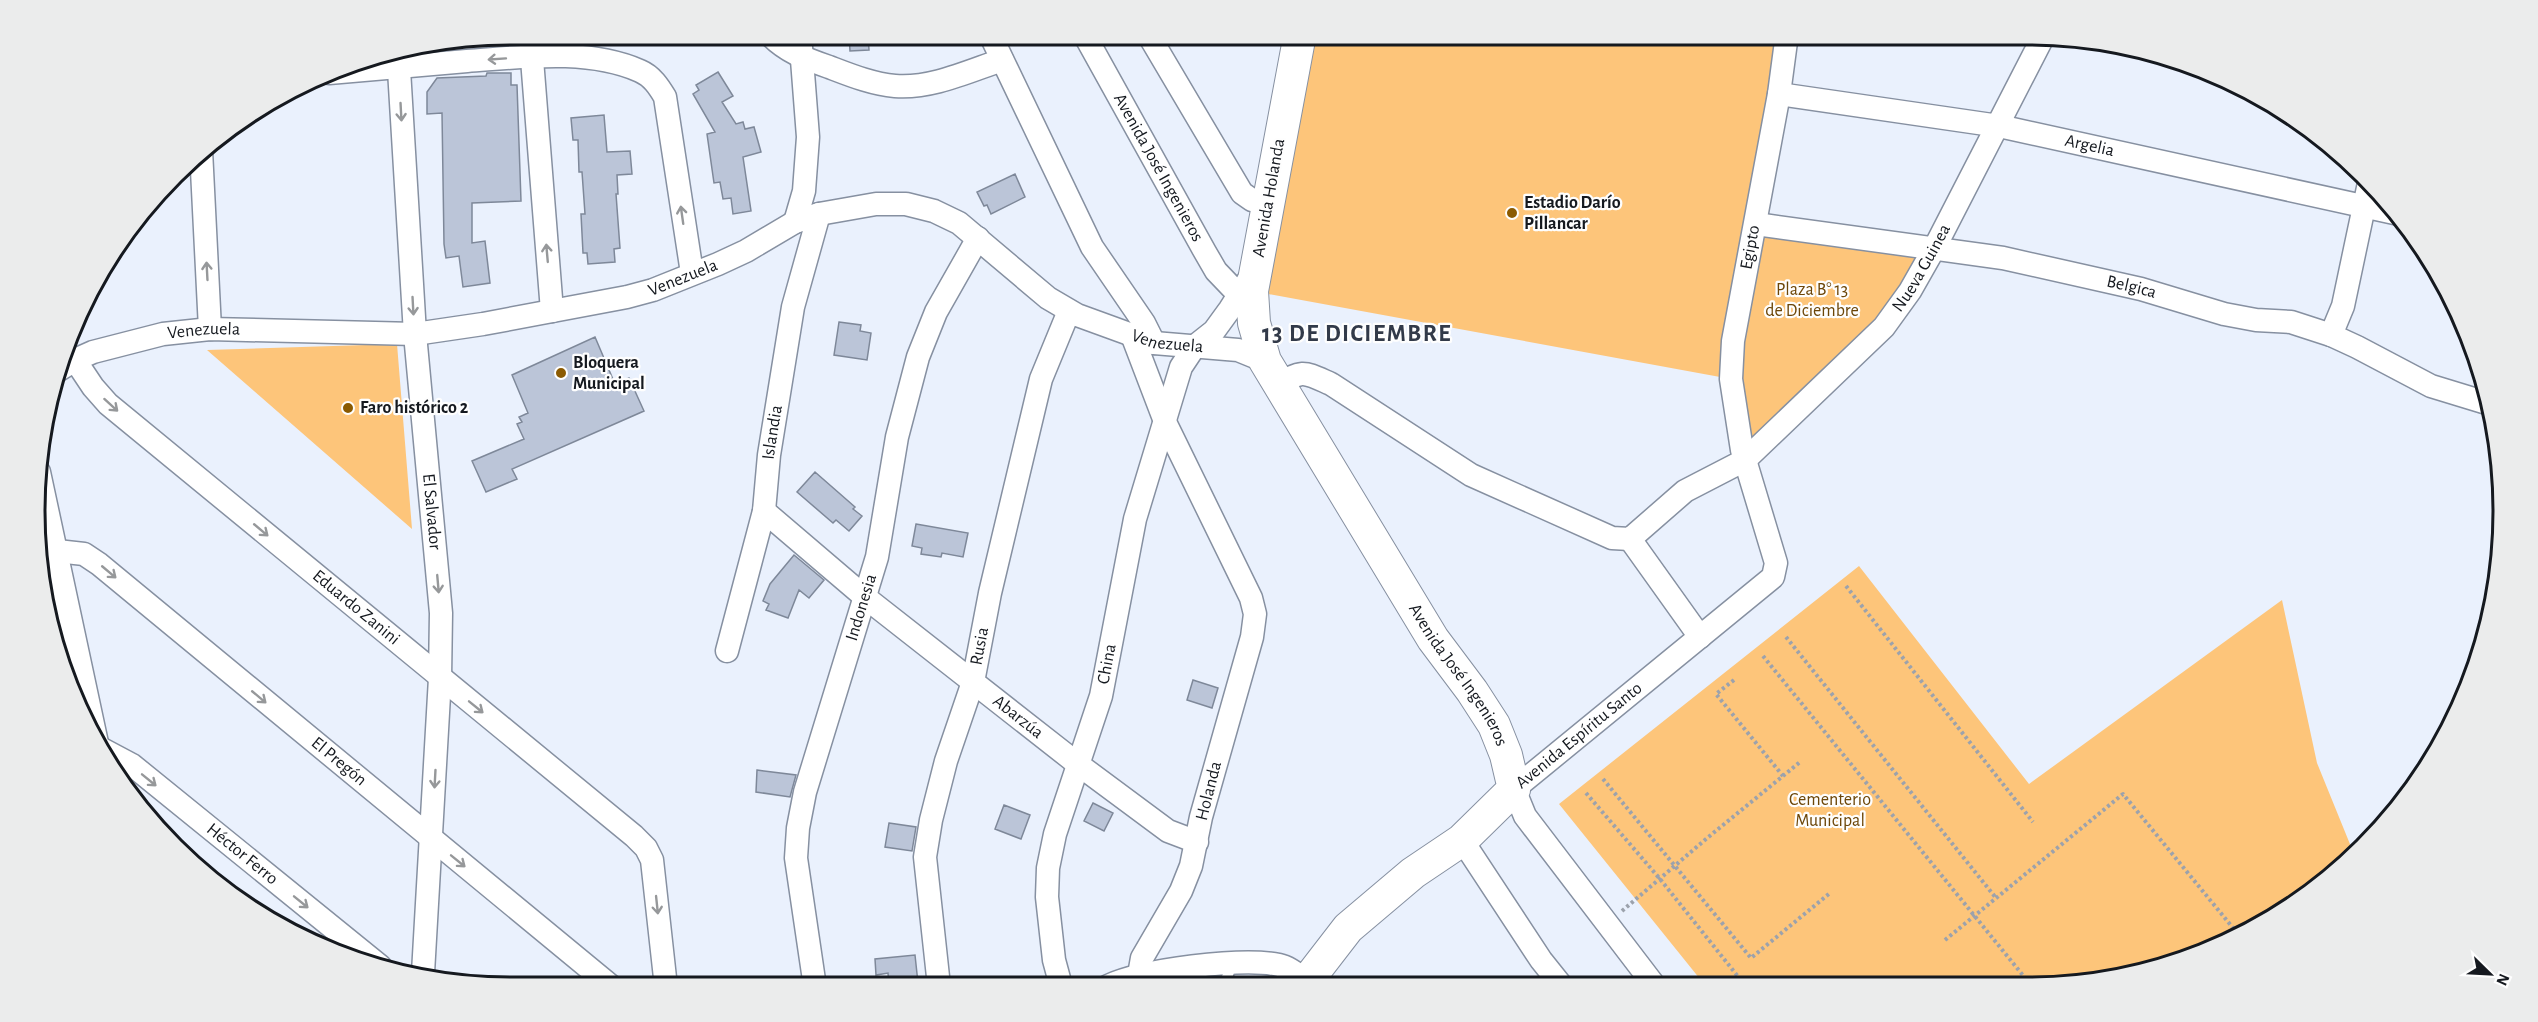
<svg xmlns="http://www.w3.org/2000/svg" width="2538" height="1022" font-family="'Alegreya Sans',sans-serif">
<style>
.green{fill:#fdc57a}
.building{fill:#bbc5d8;stroke:#7e8899;stroke-width:1.5}
.lines{fill:none;stroke-linecap:round;stroke-linejoin:round}
.lane-casing{stroke:#8690a1;stroke-width:13}
.street-casing{stroke:#8690a1;stroke-width:25}
.secondary-casing{stroke:#8690a1;stroke-width:34}
.path{stroke:#9ca2ac;stroke-width:4;stroke-dasharray:3 3;stroke-linecap:butt}
.lane{stroke:#fff;stroke-width:10}
.street{stroke:#fff;stroke-width:22}
.secondary{stroke:#fff;stroke-width:32}
.oneway{stroke:#96989a}
.poi-dot{fill:#8b5a01;stroke:#fefefe;stroke-width:2}
.labels{text-anchor:middle;dominant-baseline:central;stroke-width:4.5;stroke-linejoin:round;paint-order:stroke}
.street-label{font-size:18px;fill:#15191f;stroke:#fefefe}
.poi-label{font-size:18px;font-weight:bold;fill:#15191f;stroke:#fefefe;text-anchor:start}
.park-label{font-size:18px;fill:#6c4608;stroke:#fefefe}
.district-label{font-size:24px;font-weight:bold;letter-spacing:1.5px;fill:#323a49;stroke:#fefefe}
.rim{fill:none;stroke:#15191f;stroke-width:3}
</style>
<rect width="100%" height="100%" fill="#eaf1fd"/>
<!-- green -->
<path class="green" d="M1300,35H1787L1756,224L1935,247L1910,291L1745,460L1731,379L1252,291Z
M397,344L412,529L207,350Z
M1859,566L2029,784L2282,600L2317,763L2354,854L2341,869L2210,951L2090,983L1704,984L1559,804Z"/>
<!-- building -->
<path class="building" d="M849,34H868L869,50L850,51Z
M718,72L733,96L722,102L736,124L743,122L745,129L754,127L761,152L743,157L751,211L733,214L731,198L723,199L720,182L714,183L707,134L715,132L693,94L699,90L696,85Z
M487,73H511V85H517L521,201L472,203V243L485,241L490,283L463,287L459,256L446,258L444,244L442,113L427,114V92L437,78L486,76Z
M604,115L607,152L630,151L632,174L617,175L618,194H616L620,248L614,249L615,262L588,264L587,253H583L581,214H585L582,172H579L578,140H573L571,118Z
M1015,174L1025,197L991,214L987,205L984,206L977,192Z
M839,322L861,325L860,331L871,333L867,360L834,355Z
M595,337L615,384L629,378L644,411L512,469L517,479L486,492L472,461L524,439L517,424L522,422L519,417L528,413L512,375Z
M815,472L855,507L853,509L862,516L849,531L836,520L833,523L797,492Z
M916,524L968,533L963,557L942,553L941,557L921,554L922,548L912,546Z
M794,555L824,580L809,598L799,590L788,618L766,610L769,604L763,601L770,584Z
M1193,680L1218,688L1212,708L1187,700Z
M757,770L796,775L790,797L756,792Z
M1093,803L1113,813L1104,831L1084,821Z
M1004,805L1030,815L1021,839L995,829Z
M889,823L916,827L912,851L885,847Z
M915,955L918,983L889,986L888,973L876,975L875,959Z"/>
<g class="lines">
<!-- lane casing -->
<g class="lane-casing">
<path id="lane" d="M1224,986L1232,963"/>
</g>
<!-- street casing -->
<g class="street-casing">
<g id="street">
<path d="M530,34L552,311"/>
<path d="M769,34C786,52 806,59 829,67C850,75 872,84 895,86C931,89 969,71 1002,60"/>
<path d="M990,34L1092,247L1144,323L1154,343"/>
<path id="s1" d="M1084,34L1205,252L1216,271L1239,295"/>
<path d="M1148,34L1242,193L1252,200L1268,202"/>
<path id="s2" d="M398,53L415,334L441,613L440,678L423,973"/>
<path d="M329,73C375,69 421,65 467,61C523,57 588,48 640,71C652,76 659,87 665,97L692,273"/>
<path id="s3" d="M1779,94L1999,126L2399,214"/>
<path d="M201,150L210,329"/>
<path d="M795,222L804,191L808,137L800,34"/>
<path id="s4" d="M1756,224L2003,258L2141,289L2224,314L2256,320L2291,322L2331,335L2357,347L2431,386L2490,404"/>
<path d="M1132,335L1166,424L1251,598L1255,614L1252,637L1201,817L1191,866L1181,891L1142,958L1139,975"/>
<path d="M2331,335L2343,306L2369,183"/>
<path id="s5" d="M75,360L93,387L108,404L634,836L646,848L652,860L666,987"/>
<path id="s6" d="M57,371L75,360L93,352L163,334L210,329L415,334L483,324L627,297L653,290L718,264L746,251L795,222L819,214L876,204H906L934,211L959,223L1048,298L1077,315L1154,343L1238,350L1265,361"/>
<path id="s7" d="M1278,385C1303,369 1304,372 1331,384L1471,475L1612,538L1630,539L1685,491L1745,460L1884,327L1910,291L1935,247L2043,37"/>
<path d="M39,472L97,743"/>
<path id="s8" d="M764,511L866,598L1079,765L1168,831L1197,842"/>
<path d="M1630,539L1700,637"/>
<path id="s9" d="M57,551L84,554L99,564L612,987"/>
<path id="s10" d="M727,651L764,511L769,455L793,307L819,214"/>
<path id="s11" d="M100,748L132,765L380,966"/>
<path d="M1462,840L1541,960L1561,985"/>
<path id="s12" d="M1654,985L1525,816L1514,789L1773,577L1776,563L1742,450L1731,379L1733,341L1779,94L1787,34"/>
<path id="s13" d="M939,986L925,857L931,820L946,761L973,682L990,593L1041,379L1069,311"/>
<path id="s14" d="M1061,986L1054,960L1047,897L1048,868L1055,834L1101,696L1135,519L1181,367L1195,346L1214,331L1230,309L1253,273"/>
<path d="M1108,986C1142,970 1242,957 1279,965C1289,967 1299,975 1307,982"/>
<path id="s15" d="M815,987L796,858L798,828L805,792L877,557L897,437L918,357L936,312L978,238"/>
</g>
</g>
<!-- secondary casing -->
<g class="secondary-casing">
<g id="secondary">
<path id="s16" d="M1300,34L1252,291L1254,323L1265,361L1433,639L1472,691L1494,725L1506,755L1514,789L1462,840L1413,873L1348,928L1304,985"/>
<path d="M43,580L50,624"/>
</g>
</g>
<!-- path -->
<path class="path" d="M1846,586L2033,822
M1786,637L1996,898
M1763,656L2030,984
M1734,680L1716,694L1783,776
M1603,779L1751,958L1830,893
M1586,793L1660,879L1744,984
M1622,911L1706,839L1800,762
M1945,940L2123,794L2238,934"/>
<!-- lane -->
<use href="#lane" class="lane"/>
<!-- street -->
<use href="#street" class="street"/>
<!-- secondary -->
<use href="#secondary" class="secondary"/>
</g>
<!-- one-way arrows -->
<defs><path id="oneway-shaft" d="M-6 0H5M1.5-3L5.5 0L1.5 3" fill="none" stroke-width="1.6" stroke-linecap="round" stroke-linejoin="round" transform="scale(1.5)"/></defs>
<g class="oneway">
<use href="#oneway-shaft" transform="translate(497 59) rotate(176)"/>
<use href="#oneway-shaft" transform="translate(401 112) rotate(87)"/>
<use href="#oneway-shaft" transform="translate(682 215) rotate(-98)"/>
<use href="#oneway-shaft" transform="translate(547 253) rotate(-95)"/>
<use href="#oneway-shaft" transform="translate(207 271) rotate(-93)"/>
<use href="#oneway-shaft" transform="translate(413 306) rotate(87)"/>
<use href="#oneway-shaft" transform="translate(111 405) rotate(42)"/>
<use href="#oneway-shaft" transform="translate(261 530) rotate(40)"/>
<use href="#oneway-shaft" transform="translate(109 572) rotate(40)"/>
<use href="#oneway-shaft" transform="translate(438 584) rotate(85)"/>
<use href="#oneway-shaft" transform="translate(259 697) rotate(40)"/>
<use href="#oneway-shaft" transform="translate(476 707) rotate(39)"/>
<use href="#oneway-shaft" transform="translate(435 779) rotate(93)"/>
<use href="#oneway-shaft" transform="translate(149 780) rotate(39)"/>
<use href="#oneway-shaft" transform="translate(458 861) rotate(39)"/>
<use href="#oneway-shaft" transform="translate(301 902) rotate(39)"/>
<use href="#oneway-shaft" transform="translate(657 905) rotate(84)"/>
</g>
<!-- markers -->
<g class="poi-dot">
<circle cx="1512" cy="213" r="6"/>
<circle cx="561" cy="373" r="6"/>
<circle cx="348" cy="408" r="6"/>
</g>
<g class="labels">
<!-- street labels -->
<g class="street-label">
<text stroke="none"><textPath href="#s3" startOffset="315">Argelia</textPath></text>
<text stroke="none"><textPath href="#s1" startOffset="153">Avenida José Ingenieros</textPath></text>
<text transform="translate(1269 198) rotate(-80)">Avenida Holanda</text>
<text stroke="none"><textPath href="#s12" startOffset="914">Egipto</textPath></text>
<text stroke="none"><textPath href="#s7" startOffset="800">Nueva Guinea</textPath></text>
<text stroke="none"><textPath href="#s6" startOffset="640">Venezuela</textPath></text>
<text stroke="none"><textPath href="#s4" startOffset="381">Belgica</textPath></text>
<text stroke="none"><textPath href="#s6" startOffset="154">Venezuela</textPath></text>
<text stroke="none"><textPath href="#s6" startOffset="1180">Venezuela</textPath></text>
<text stroke="none"><textPath href="#s10" startOffset="224">Islandia</textPath></text>
<text stroke="none"><textPath href="#s2" startOffset="460">El Salvador</textPath></text>
<text stroke="none"><textPath href="#s15" startOffset="390">Indonesia</textPath></text>
<text stroke="none"><textPath href="#s5" startOffset="376">Eduardo Zanini</textPath></text>
<text stroke="none"><textPath href="#s13" startOffset="348">Rusia</textPath></text>
<text stroke="none"><textPath href="#s14" startOffset="332">China</textPath></text>
<text stroke="none"><textPath href="#s16" startOffset="702">Avenida José Ingenieros</textPath></text>
<text stroke="none"><textPath href="#s8" startOffset="327">Abarzúa</textPath></text>
<text stroke="none"><textPath href="#s12" startOffset="326">Avenida Espíritu Santo</textPath></text>
<text stroke="none"><textPath href="#s9" startOffset="356">El Pregón</textPath></text>
<text transform="translate(1209 791) rotate(-76)">Holanda</text>
<text stroke="none"><textPath href="#s11" startOffset="178">Héctor Ferro</textPath></text>
</g>
<!-- poi labels -->
<g class="poi-label">
<text x="1524" y="203">Estadio Darío<tspan x="1524" dy="21">Pillancar</tspan></text>
<text x="573" y="363">Bloquera<tspan x="573" dy="21">Municipal</tspan></text>
<text x="360" y="408">Faro histórico 2</text>
</g>
<!-- park labels -->
<g class="park-label">
<text x="1812" y="290">Plaza B° 13<tspan x="1812" dy="21">de Diciembre</tspan></text>
<text x="1830" y="800">Cementerio<tspan x="1830" dy="21">Municipal</tspan></text>
</g>
<!-- district labels -->
<g class="district-label">
<text x="1357" y="334">13 DE DICIEMBRE</text>
</g>
</g>
<!-- crop -->
<path d="M0 0H2538V1022H0ZM511 45H2027A466 466 0 0 1 2493 511V511A466 466 0 0 1 2027 977H511A466 466 0 0 1 45 511V511A466 466 0 0 1 511 45Z" fill="#ebecec" fill-rule="evenodd"/>
<path class="rim" d="M511 45H2027A466 466 0 0 1 2493 511V511A466 466 0 0 1 2027 977H511A466 466 0 0 1 45 511V511A466 466 0 0 1 511 45Z"/>
<!-- north arrow -->
<g transform="translate(2490 974) rotate(114)" stroke="#fefefe" stroke-width="4.5" paint-order="stroke">
<path d="M0-4.5L10 22L0 15L-10 22Z" fill="#15191f"/>
<text y="-9" font-size="16" font-weight="bold" text-anchor="middle" fill="#15191f">N</text>
</g>
</svg>
